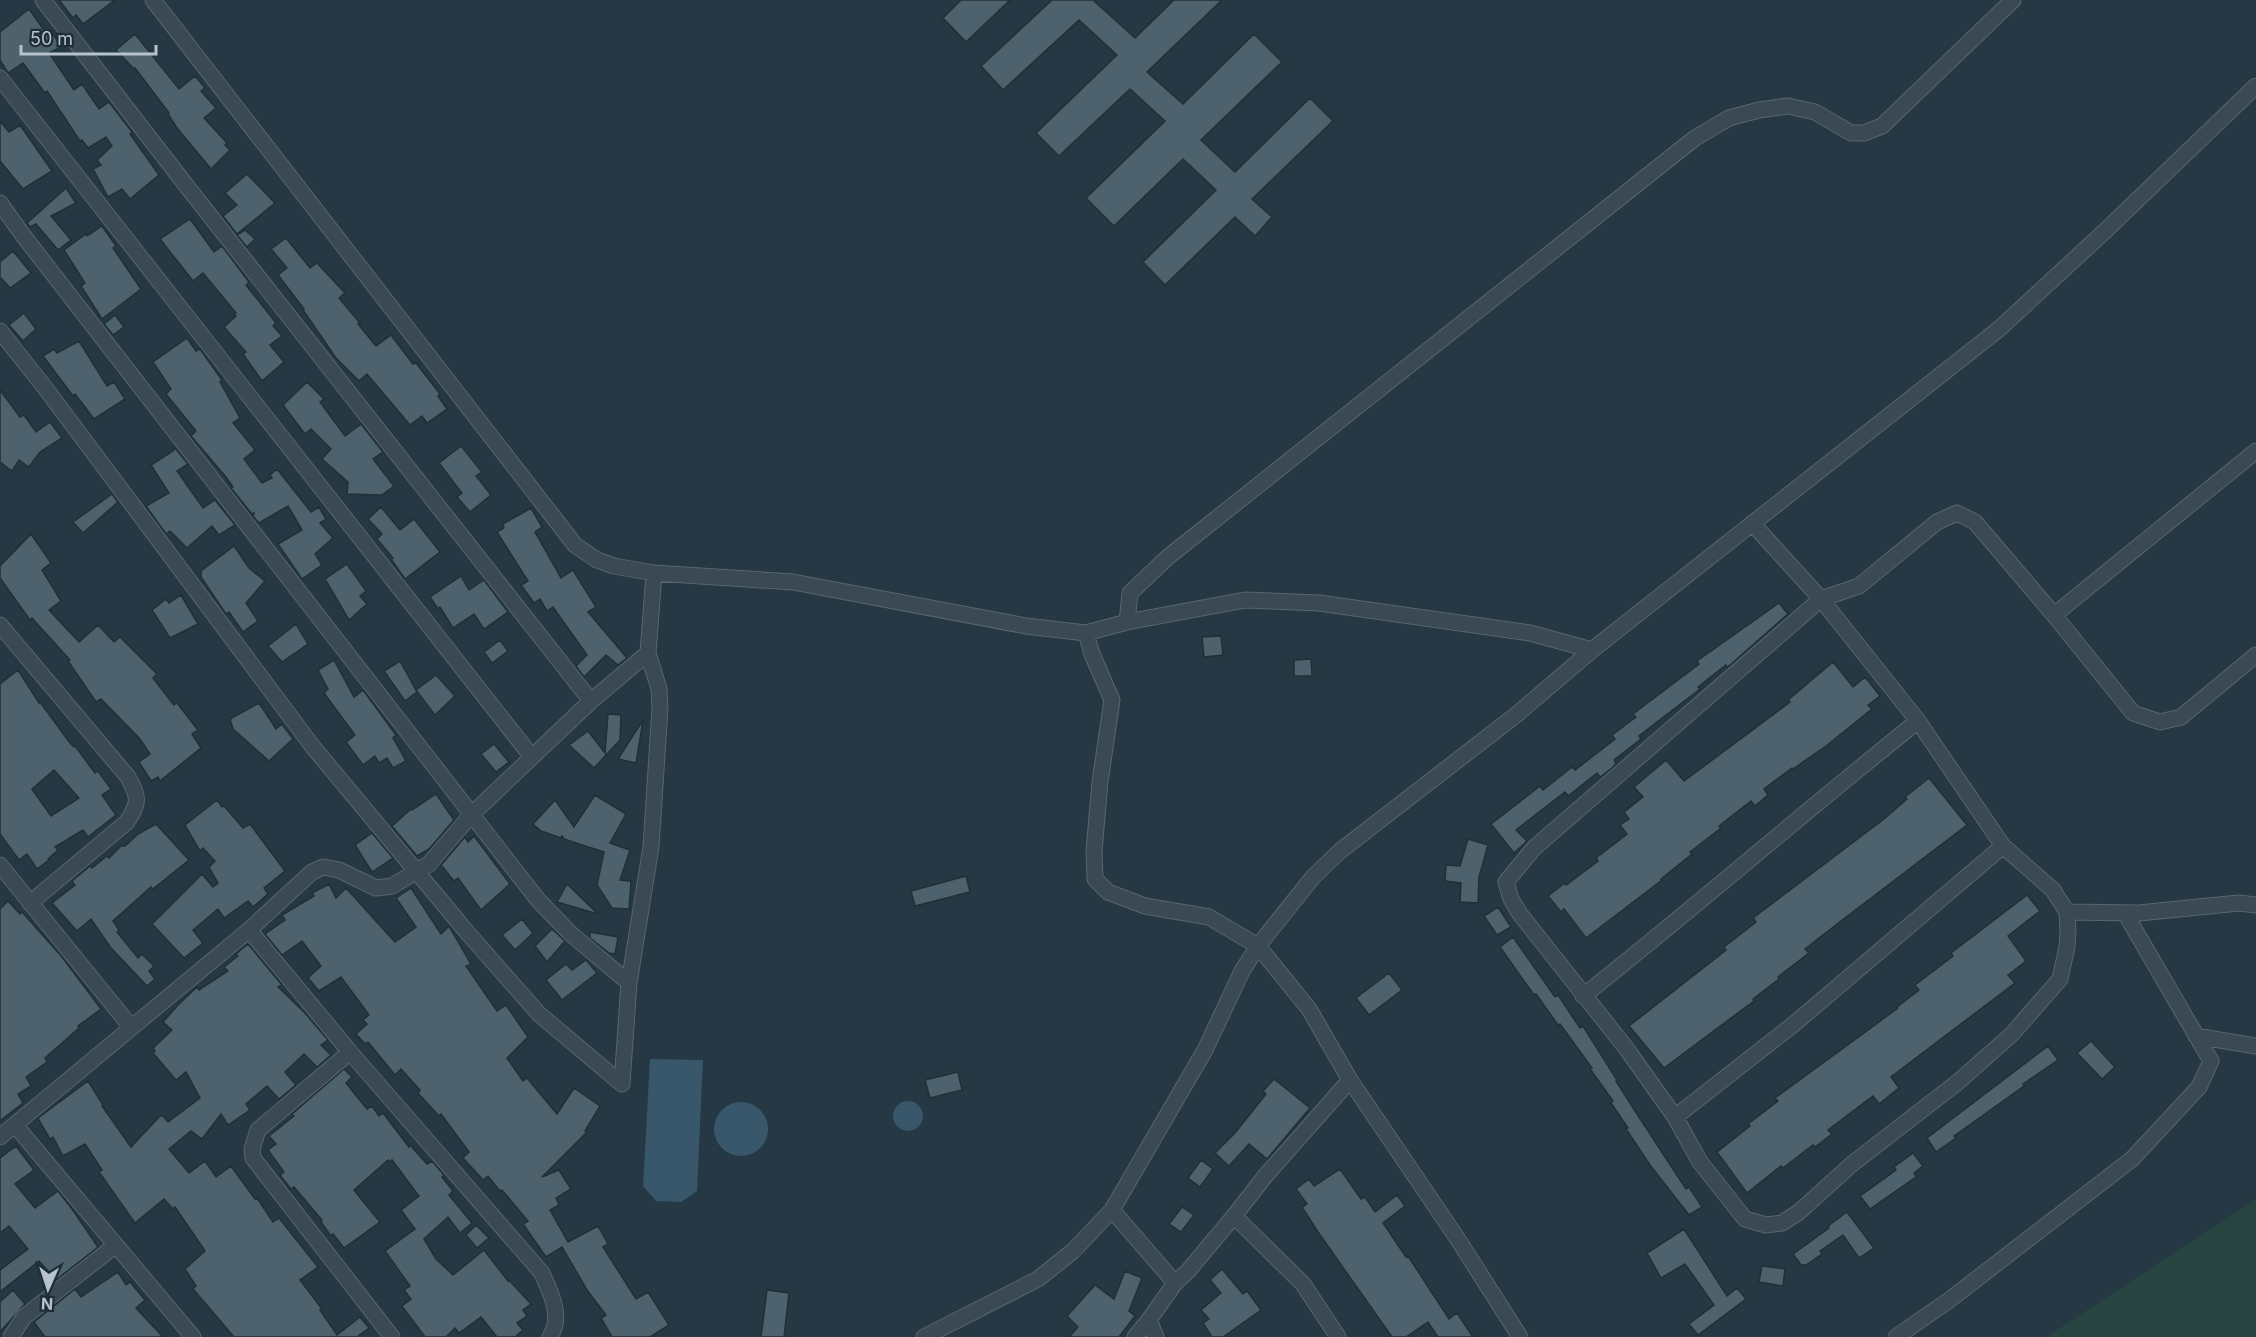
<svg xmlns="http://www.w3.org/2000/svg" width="2256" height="1337" font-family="Inter,sans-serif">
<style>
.green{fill:#274441}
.water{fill:#38576a}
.building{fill:#4e626e;stroke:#20303a;stroke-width:1.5;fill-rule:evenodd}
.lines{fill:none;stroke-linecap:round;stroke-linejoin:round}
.minor-casing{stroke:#586670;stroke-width:17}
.minor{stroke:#3a4952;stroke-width:15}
</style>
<rect width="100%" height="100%" fill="#253843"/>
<!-- green -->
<path class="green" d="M2256,1199V1337H2046Z"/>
<!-- water -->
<path class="water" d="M650,1059L703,1060L697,1191L681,1202L656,1201L643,1186Z
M893 1116a15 15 0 1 1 30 0a15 15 0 1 1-30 0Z
M714 1129a27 27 0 1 1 54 0a27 27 0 1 1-54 0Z"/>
<!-- building -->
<path class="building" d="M59,0H115L83,24L76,15L73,18Z
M961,0H1010L966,42L943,18Z
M1052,0H1093L1135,38L1174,0H1222L1147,72L1183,104L1254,34L1282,62L1201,140L1235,172L1310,98L1333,121L1252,199L1272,217L1255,236L1235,217L1165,285L1143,262L1216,190L1183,159L1114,226L1086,198L1165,121L1130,89L1059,156L1036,133L1117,55L1079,20L1003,90L981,66Z
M29,9L46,33L51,30L61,47L49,53L74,90L82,84L99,109L109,102L132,132L130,134L159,175L130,199L122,189L108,197L93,169L101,165L97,160L112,146L106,137L88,148L82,140L80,141L47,91L45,93L23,63L8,73L0,60V32Z
M135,34L179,89L195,76L205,88L201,91L216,108L204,118L227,143L225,145L230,150L211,169L177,128L168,114L169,113L135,68L134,69L116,50Z
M0,121L9,132L20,125L52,171L23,189L0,161Z
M247,174L275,203L237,234L223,216L237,205L225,193Z
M66,188L76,203L51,216L71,240L58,250L36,224L30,227L27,223Z
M190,219L214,252L222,246L249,282L246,285L276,323L273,326L282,336L270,345L284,362L262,381L243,354L246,352L224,327L236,316L234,315L236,313L203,273L193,281L160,239Z
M102,226L116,246L113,248L141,289L102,319L81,286L85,283L64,250L86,234L87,236Z
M245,230L255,239L247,247L237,235Z
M286,238L310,268L317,263L345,293L339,298L360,323L358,324L376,346L391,335L413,364L416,363L440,394L438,396L447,409L427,423L422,416L410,425L367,374L359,381L336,358L303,310L304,309L278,275L287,268L271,249Z
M13,251L31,273L10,288L0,277V262Z
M24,313L36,329L23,341L9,325Z
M115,315L124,327L113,335L104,324Z
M187,338L196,351L200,349L222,380L220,382L240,418L233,423L255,450L244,459L262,483L272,478L270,475L277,469L311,512L319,507L326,519L320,523L333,538L315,554L322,565L302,579L278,544L302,530L288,506L259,523L253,516L254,513L252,514L231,488L233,487L226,477L191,436L196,431L166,394L171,389L153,362Z
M79,341L107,386L114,382L125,399L94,419L75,394L73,396L43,356L54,349L57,353Z
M307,382L324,399L320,402L345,436L361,424L383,452L373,459L394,486L382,495L347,494L348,482L322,459L331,449L311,429L305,434L283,405Z
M0,390L20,417L24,415L36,432L50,422L62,438L40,452L29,467L19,460L12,471L0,462Z
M461,446L482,472L476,476L491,495L470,512L457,497L462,493L439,463Z
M175,448L188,464L177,471L203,508L215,500L235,525L219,535L212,526L187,548L170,531L166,534L146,506L169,493L151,465L173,451Z
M112,494L118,502L83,533L73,522Z
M381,507L400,530L414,519L440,552L405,579L391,559L393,558L377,539L382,534L368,519Z
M531,508L542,527L535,532L561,578L573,570L596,607L588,612L627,658L618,665L606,655L584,677L576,666L587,655L553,607L547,611L540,599L534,603L521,585L528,581L497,532L504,528L503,524Z
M31,534L51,563L42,570L61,601L49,610L79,642L98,625L114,642L120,637L157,674L153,678L174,705L177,703L198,730L192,734L201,748L160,781L158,777L151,781L139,762L150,754L140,739L101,699L96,702L68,661L70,660L32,618L30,620L0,578V566Z
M234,546L249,568L265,581L246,603L258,621L243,632L229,612L226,614L201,577V571Z
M347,564L366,591L360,596L367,604L349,620L325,579Z
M461,576L469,590L484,580L508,612L484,629L474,614L453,628L440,607L438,609L430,597Z
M181,595L198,624L170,638L152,610L166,599L169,603Z
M1779,603L1788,614L1730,665L1727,667L1726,665L1698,687L1700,689L1639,736L1641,739L1614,760L1616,764L1612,768L1600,777L1597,773L1568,796L1565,792L1516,830L1527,841L1514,853L1491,824L1540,786L1543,790L1572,767L1575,770L1615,739L1612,735L1636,717L1633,714L1699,664L1697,661Z
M296,624L308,644L282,662L268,646Z
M1221,636L1223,655L1204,657L1202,637Z
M500,640L508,651L492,663L484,652Z
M1311,659L1312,676H1294V660Z
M334,660L354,697L363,690L396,735L393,738L406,761L393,768L387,758L379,763L375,756L363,765L346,742L355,735L324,693L328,689L318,670Z
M400,661L417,692L405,701L384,671Z
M1833,662L1853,687L1865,677L1880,696L1868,705L1872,709L1826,746L1793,769L1792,768L1764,789L1768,795L1755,806L1751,801L1719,826L1721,828L1690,852L1692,854L1661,879L1662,880L1586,938L1564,909L1561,912L1548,896L1565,883L1566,885L1598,861L1596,858L1627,834L1620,825L1629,819L1624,812L1643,797L1634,787L1666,760L1684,781L1790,702L1788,700Z
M18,670L39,703L40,702L70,743L74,747L75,746L95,773L98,771L111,789L102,795L116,815L88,837L83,830L55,847L58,850L48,859L49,860L37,869L27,854L19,860L0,834V684ZM54,770L79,798L51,816L32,789Z
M436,675L455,696L435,715L416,690Z
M259,703L276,729L282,724L293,739L269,761L233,729L230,719Z
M608,714L621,715L620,740L594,768L569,745L588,731L605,753Z
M643,720L636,763L618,759Z
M494,744L509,762L496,772L481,754Z
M1929,778L1967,825L1837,924L1805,949L1809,953L1778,977L1779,979L1753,999L1754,1001L1664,1068L1629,1026L1726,950L1724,947L1756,922L1753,918L1884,819L1907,799L1905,797Z
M436,794L454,820L429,849L417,856L392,826L411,809L412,810Z
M595,795L626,814L610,843L630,850L620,880L631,881L629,909L612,908L597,885L604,852L564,839L562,836L561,838L541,831L533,824L555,800L574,827Z
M217,800L222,807L224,806L243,828L250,824L285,871L264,888L268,894L253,907L248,901L224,918L218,909L193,930L203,943L184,958L152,924L202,874L213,887L218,883L209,867L215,861L203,848L200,851L185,825Z
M156,824L189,860L153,889L151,887L113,921L119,930L117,932L138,958L142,954L154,966L149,971L155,979L147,986L111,948L91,919L77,931L52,903L75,885L72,881L90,866L92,868L107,856L109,858L121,846H125L138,834Z
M372,833L393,858L372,872L355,845Z
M474,836L510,884L481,910L458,878L454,881L441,865L465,837L468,842Z
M1468,839L1488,845L1479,877L1478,903L1460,902L1461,883L1445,881L1446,865L1460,866Z
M966,876L970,892L915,906L911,891Z
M329,884L336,898L346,888L395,942L416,927L396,898L411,888L441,934L449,926L471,964L466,966L497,1011L506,1005L528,1037L507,1058L523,1081L527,1078L557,1114L574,1088L600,1106L585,1131L587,1132L542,1177L559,1170L571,1189L556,1198L559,1205L550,1210L568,1242L598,1226L608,1244L603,1247L636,1299L648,1292L669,1325L650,1337H612L601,1318L606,1315L587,1290L562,1247L546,1257L523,1224L528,1221L502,1190L500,1191L488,1176L483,1180L463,1158L469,1152L441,1114L439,1116L418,1093L420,1090L401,1069L395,1075L368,1042L365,1044L356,1034L367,1024L363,1020L369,1015L341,977L319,991L308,978L321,966L302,941L282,955L265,934L285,920L282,915L314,896L312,893Z
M567,884L598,914L557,902Z
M2027,895L2040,911L2008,936L2026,961L2008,975L2015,983L1891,1077L1899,1088L1879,1104L1873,1096L1828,1130L1832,1134L1815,1147L1813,1145L1783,1168L1781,1166L1747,1193L1717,1152L1750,1126L1748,1124L1778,1101L1775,1098L1898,1008L1897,1007L1919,990L1915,985L1953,956L1951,953Z
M8,901L20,914L22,912L62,957L101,1009L78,1026L79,1028L45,1058L47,1062L26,1077L31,1086L18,1094L23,1103L0,1121V909Z
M1498,907L1511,927L1497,935L1484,916Z
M522,919L533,933L515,950L502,935Z
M552,929L565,941L547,962L535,946Z
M590,932L618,937L615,954L609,953L590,938Z
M1513,937L1555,997L1558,995L1580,1028L1583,1026L1617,1080L1616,1081L1637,1114L1686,1189L1689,1187L1702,1207L1689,1215L1650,1165L1626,1129L1628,1128L1611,1103L1613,1101L1590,1069L1592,1068L1560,1024L1558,1025L1536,994L1534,995L1500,947Z
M248,944L282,985L278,987L304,1012L328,1040L321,1045L331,1055L317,1067L304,1054L285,1072L296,1085L279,1099L267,1086L246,1104L250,1110L228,1125L221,1114L202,1139L191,1131L169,1149L189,1173L205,1161L216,1177L231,1166L255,1199L257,1198L273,1222L279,1218L318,1267L300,1280L322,1309L320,1310L337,1335L360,1317L369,1328L357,1337H234L193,1289L196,1286L185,1269L205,1251L175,1207L173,1209L164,1199L135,1223L99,1172L102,1170L85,1144L63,1156L53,1137L50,1139L38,1118L88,1081L103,1105L102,1106L131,1147L160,1116H163L168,1122L200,1098L186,1072L176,1080L153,1053L155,1051L153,1048L172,1030L163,1022L178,1005L197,987L199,990L228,971L224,967L238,956L236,954Z
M586,960L597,973L562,1000L546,980L566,964L572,970Z
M1389,973L1402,990L1369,1015L1356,998Z
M2091,1041L2115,1067L2102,1079L2077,1053Z
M2048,1046L2058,1060L2023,1084L2024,1086L1954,1136L1956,1138L1936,1152L1927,1138Z
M344,1069L352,1077L346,1083L367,1109L372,1106L379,1116L383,1113L409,1147L410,1145L427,1164L432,1161L444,1175L442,1177L453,1191L449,1195L472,1223L460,1233L448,1217L424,1239L436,1259L453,1275L484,1250L508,1281L509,1280L531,1304L523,1310L527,1316L517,1323L523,1330L515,1337H497L481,1317L459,1333L455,1328L446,1337H425L402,1306L411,1299L404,1290L410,1286L385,1251L415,1229L401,1210L419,1196L392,1160L390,1162L388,1160L354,1190L380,1222L344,1248L333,1234L331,1236L321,1222L322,1220L294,1187L291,1189L280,1175L284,1172L268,1150L276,1144L269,1136L294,1116L292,1114Z
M958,1072L962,1090L930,1098L925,1080Z
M1274,1079L1310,1108L1267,1159L1249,1144L1229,1166L1215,1153L1235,1133L1266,1094L1263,1091Z
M16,1146L34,1170L15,1184L35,1208L58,1191L72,1209L98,1247L56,1280L39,1261L0,1292V1270L28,1249L9,1226L0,1233V1158Z
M1913,1153L1923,1166L1914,1173L1916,1177L1870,1209L1860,1196L1896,1170L1894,1167Z
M1201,1160L1213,1169L1200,1187L1188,1178Z
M1340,1169L1361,1199L1365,1197L1375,1212L1397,1195L1405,1206L1383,1223L1406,1257L1408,1256L1449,1319L1457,1313L1473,1337H1438L1428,1322L1406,1337H1392L1318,1232L1302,1207L1307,1204L1296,1189L1309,1179L1314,1186Z
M1182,1207L1194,1215L1181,1232L1169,1224Z
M1847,1212L1874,1248L1859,1258L1843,1235L1820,1251L1822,1254L1806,1265H1801L1793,1254L1829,1228L1828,1226Z
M476,1225L489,1238L477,1248L466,1235Z
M1684,1229L1727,1296L1737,1288L1746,1299L1698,1335L1689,1324L1714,1305L1685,1264L1661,1278L1647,1253Z
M1762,1266L1785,1269L1783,1286L1759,1282Z
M1222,1269L1243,1294L1247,1291L1261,1310L1223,1337H1212L1203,1323L1209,1319L1201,1310L1221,1293L1210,1280Z
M1125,1271L1142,1278L1129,1311L1135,1316L1119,1337H1069L1078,1327L1067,1316L1095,1285L1114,1299Z
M118,1272L126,1285L130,1282L145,1300L136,1308L163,1337H45L34,1322L75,1289L81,1297Z
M13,1290L25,1304L0,1332V1302Z
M767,1290L789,1293L784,1337H761Z"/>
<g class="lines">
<!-- minor casing -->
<g class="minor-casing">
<path id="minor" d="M43,0L189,189L591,701
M153,0L575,545L597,560L614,566L654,573L793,582L1026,626L1086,633L1127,622L1245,600L1319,603L1530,633L1592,650
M0,78L532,757
M0,203L22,234L538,900L570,933L629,983
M0,331L46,389L313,747L466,931L539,1014L622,1084
M1752,523L1821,599L1918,721L2003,846L2053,890L2067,912L2068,931L2067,947L2060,979L2012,1034L1958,1082L1852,1164L1799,1212L1782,1223L1766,1225L1745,1219L1700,1162L1675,1117L1626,1048L1520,914L1511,899L1506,882L1534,848L1821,599L1859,586L1937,522L1957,513L1975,522L2054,615L2133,713L2160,722L2181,717L2256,655
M2054,615L2256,451
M1127,622L1130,593L1168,557L1695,138L1729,118L1759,110L1788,106L1815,112L1851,133H1864L1882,126L2013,0
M0,625L128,777C139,798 140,801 127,822L30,903
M1086,633L1092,654L1112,700L1100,782L1094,851L1095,879L1108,892L1145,906L1209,917L1258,946L1309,1009L1350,1080L1459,1241L1520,1337
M0,865L131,1027
M2067,912L2139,913L2239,903L2256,905
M249,930L350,1052L542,1273C551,1294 563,1316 550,1337
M1583,996C1697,906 1805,811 1918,721
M2196,1036L2256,1046
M350,1052L258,1130L252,1149L253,1158L392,1337
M622,1084L629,983L651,847L660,708L659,689L648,653
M1675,1117L1794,1024L2003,846
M15,1125L193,1337
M0,1137L249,930L312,872L323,867L339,870L376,888L392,886L429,864L471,815L591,701L648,653L654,573
M1112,1210L1175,1283
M1234,1216L1303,1284L1338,1337
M1149,1320L1156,1337
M11,1337L24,1317L116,1245
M924,1337L1038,1279L1073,1251L1112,1210L1205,1050L1242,971L1258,946L1313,877L1340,851L1516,715L1592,650L1999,329L2104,232L2256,86
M1135,1337L1149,1320L1175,1283L1188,1271L1234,1216L1266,1175L1350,1080
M1896,1337L1948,1301L2132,1159L2199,1087L2211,1061L2125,913"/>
</g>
<!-- minor -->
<use href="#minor" class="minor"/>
</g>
<!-- north arrow -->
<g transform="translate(48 1289) rotate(183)" stroke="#1e2e38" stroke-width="4.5" paint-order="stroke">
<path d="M0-4.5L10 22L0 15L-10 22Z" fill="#b7c3cc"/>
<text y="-9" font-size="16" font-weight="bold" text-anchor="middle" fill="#b7c3cc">N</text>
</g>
<!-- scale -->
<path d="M21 45v9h135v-9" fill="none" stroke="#b7c3cc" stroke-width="3"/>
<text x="30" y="45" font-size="18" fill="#b7c3cc" stroke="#1e2e38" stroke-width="4.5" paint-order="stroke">50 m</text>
</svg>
